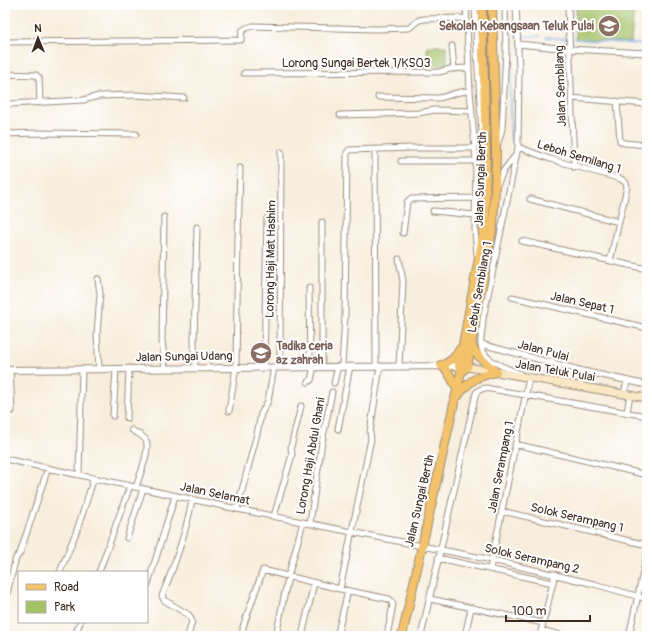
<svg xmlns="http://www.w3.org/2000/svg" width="652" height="641" font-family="Pangolin,sans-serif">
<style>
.green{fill:#a5c269;stroke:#707644}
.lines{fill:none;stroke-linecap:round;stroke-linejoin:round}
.stream{stroke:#75ace3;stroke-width:1.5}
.minor-casing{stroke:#9a8c7e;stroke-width:7}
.tertiary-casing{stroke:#9a8c7e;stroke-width:8}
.secondary-casing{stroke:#9a8c7e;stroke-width:9}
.primary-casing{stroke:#9a8c7e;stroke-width:10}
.minor{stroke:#fff;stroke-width:5}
.tertiary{stroke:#fff;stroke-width:6}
.secondary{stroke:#fae7c3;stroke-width:7}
.primary{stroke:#f3c26a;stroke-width:8}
.labels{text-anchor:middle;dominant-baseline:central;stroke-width:4;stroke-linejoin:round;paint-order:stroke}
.education-label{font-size:12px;font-weight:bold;fill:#785e54;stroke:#fff;text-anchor:end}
.street-label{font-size:12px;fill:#3b2a1e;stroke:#fff}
</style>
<rect width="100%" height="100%" fill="#fff"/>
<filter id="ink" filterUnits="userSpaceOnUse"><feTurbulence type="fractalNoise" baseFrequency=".025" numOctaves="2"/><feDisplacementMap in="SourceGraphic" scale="8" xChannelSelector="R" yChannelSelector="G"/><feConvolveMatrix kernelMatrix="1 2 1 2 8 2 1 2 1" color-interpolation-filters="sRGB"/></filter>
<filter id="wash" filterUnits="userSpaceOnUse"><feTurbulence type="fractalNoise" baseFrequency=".012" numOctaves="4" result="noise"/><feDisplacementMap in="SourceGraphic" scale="16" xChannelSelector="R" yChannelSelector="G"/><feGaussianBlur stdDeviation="0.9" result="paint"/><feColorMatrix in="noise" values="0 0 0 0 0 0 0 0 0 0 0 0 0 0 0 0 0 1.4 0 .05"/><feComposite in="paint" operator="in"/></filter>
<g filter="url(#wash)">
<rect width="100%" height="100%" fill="#f8eedd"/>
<!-- green -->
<path class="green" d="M576,5H634L631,43L576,39Z
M427,46H447V62L444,65H427Z"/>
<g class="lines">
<!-- stream -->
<path class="stream" d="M523,36H541
M546,37L567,39
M575,39L647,45
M511,140L510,101L512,34"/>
</g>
</g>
<g filter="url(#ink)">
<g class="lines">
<!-- minor casing -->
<g class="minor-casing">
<path id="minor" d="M466,5L470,91L476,161L475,230L477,255
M475,5L477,53L482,133
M516,5L519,70L518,147L483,319C483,328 480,337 481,345C483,362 506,367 520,374
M568,5L574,167
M5,42L241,40L242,31L246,28L253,26L376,29L409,28L419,20L424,19L466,18
M518,44L569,49L647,53
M452,46L454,69
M244,73L439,72L450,69L468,68
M5,74L36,75L39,78L40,103
M378,97L439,98C450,96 456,91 470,91
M572,98L647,104
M617,101L620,141L624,143L647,145
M10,104L83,100L99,96L136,95L184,98
M340,115L419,113L434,110L472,111
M5,134L37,133L136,134
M498,143L502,129L506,51L505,5
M518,147L550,159L621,179L626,183L627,187L610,261
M375,150L376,366
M401,161H476
M497,185L504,170L515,156
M530,199L619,222
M433,211L475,215
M164,217L162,341L165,368
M322,222V366
M403,233L407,202L410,199L476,198
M522,241L647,269
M98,279L100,294L97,334L99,369
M309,288L310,366
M512,297L647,328
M481,344L583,371L647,385
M342,366L345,316L347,153L349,150L412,148H474
M399,366L403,281L399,259
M264,367L267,219
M280,367L281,152
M195,368L194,341L197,227
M10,370L12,411
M308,382L311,380L314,366
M334,383L338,366
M580,386L583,371
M624,393L627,381
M229,411L236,367L238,238L240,168
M627,413L630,394
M113,416L116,369
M127,418L129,368
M338,429L350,366
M132,430C136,433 142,435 145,439C152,447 139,477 136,487
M515,444L647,475
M5,459L237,509L492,560L594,584L647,599
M79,474L82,369
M237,509L257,434L261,414L268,401L274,367
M502,511L647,545
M274,516L292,455L291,447L301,406
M310,523L322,442L332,392
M127,538L143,489
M438,558L553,583
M490,569L529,378L527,377
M60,572L77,530L94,478
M99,572L130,486
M148,584L175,496
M340,589L371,439L370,432L380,366
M430,599L543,623
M5,601L16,558L20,553L48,468
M541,630L564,636
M5,635L13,636
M75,636L80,622
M188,636L192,621L189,615L164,600L162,596C175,564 186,533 192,500
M247,636L243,632V627L263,570L340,589L389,599L393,604L387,636
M276,636L288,577L303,522
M302,636L314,583
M337,636L348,591
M421,636L476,393L479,390L485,388L647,416
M465,636L471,608
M540,636L555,574
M629,636L647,554"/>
</g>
<!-- tertiary casing -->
<g class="tertiary-casing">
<path id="tertiary" d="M5,370L459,366"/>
</g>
<!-- secondary casing -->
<g class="secondary-casing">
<path id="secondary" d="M462,366L647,398"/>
</g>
<!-- primary casing -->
<g class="primary-casing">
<path id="primary" d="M471,343C475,356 487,363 496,372
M441,365L448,372L457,388
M442,366L453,359L460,349
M461,372L467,367L493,226L495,187L496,152L492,5
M458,396C470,379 477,377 496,372
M402,636L461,372L459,366L485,225L486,152L482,5"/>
</g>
<!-- minor -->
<use href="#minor" class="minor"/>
<!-- tertiary -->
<use href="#tertiary" class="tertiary"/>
<!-- secondary -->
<use href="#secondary" class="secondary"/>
<!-- primary -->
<use href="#primary" class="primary"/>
</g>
</g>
<!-- icons -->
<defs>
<g id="school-disc" transform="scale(1.15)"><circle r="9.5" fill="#8d6e63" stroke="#fff"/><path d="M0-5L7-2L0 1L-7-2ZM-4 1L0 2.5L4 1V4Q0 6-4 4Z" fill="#fff"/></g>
</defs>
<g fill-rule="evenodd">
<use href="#school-disc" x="609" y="26"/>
<use href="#school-disc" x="261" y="353"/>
</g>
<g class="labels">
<!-- education labels -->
<g class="education-label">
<text x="594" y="26">Sekolah Kebangsaan Teluk Pulai</text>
<text x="276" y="346" text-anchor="start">Tadika ceria<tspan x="276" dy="14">az zahrah</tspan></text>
</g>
<!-- street labels -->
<g class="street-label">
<text x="356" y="63">Lorong Sungai Bertek 1/KS03</text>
<text transform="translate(561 86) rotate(-92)">Jalan Sembilang</text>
<text transform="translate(579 157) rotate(17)">Leboh Semilang 1</text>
<text transform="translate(481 179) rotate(-88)">Jalan Sungai Bertih</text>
<text transform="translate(271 259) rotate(-89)">Lorong Haji Mat Hashim</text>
<text transform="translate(480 287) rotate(-80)">Lebuh Sembilang 1</text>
<text transform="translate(582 303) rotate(13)">Jalan Sepat 1</text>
<text transform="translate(543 351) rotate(15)">Jalan Pulai</text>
<text transform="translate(184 357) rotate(-1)">Jalan Sungai Udang</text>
<text transform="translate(555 371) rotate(10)">Jalan Teluk Pulai</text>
<text transform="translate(311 456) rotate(-80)">Lorong Haji Abdul Ghani</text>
<text transform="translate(501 467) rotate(-79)">Jalan Serampang 1</text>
<text transform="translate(215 494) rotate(12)">Jalan Selamat</text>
<text transform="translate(420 501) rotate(-77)">Jalan Sungai Bertih</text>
<text transform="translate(577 518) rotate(13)">Solok Serampang 1</text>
<text transform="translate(532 559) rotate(13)">Solok Serampang 2</text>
</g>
</g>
<!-- margin -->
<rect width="652" height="641" fill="none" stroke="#fff" stroke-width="20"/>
<!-- legend -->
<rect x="18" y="571" width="130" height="52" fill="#ffffff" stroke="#b1aaa5"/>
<rect x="26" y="584" width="20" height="6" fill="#f3c26a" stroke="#b1aaa5"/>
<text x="54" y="591" font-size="12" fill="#3b2a1e">Road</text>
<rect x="26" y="601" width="20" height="12" fill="#a5c269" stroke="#b1aaa5"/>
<text x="54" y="611" font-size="12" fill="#3b2a1e">Park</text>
<!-- north arrow -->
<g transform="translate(38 38) rotate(359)" stroke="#ffffff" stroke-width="3" paint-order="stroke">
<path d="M0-3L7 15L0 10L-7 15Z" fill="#3b2a1e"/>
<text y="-6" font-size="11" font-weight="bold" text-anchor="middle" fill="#3b2a1e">N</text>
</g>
<!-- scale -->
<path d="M506 615v6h84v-6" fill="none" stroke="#3b2a1e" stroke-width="2"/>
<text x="512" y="615" font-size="12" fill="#3b2a1e" stroke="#ffffff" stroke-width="3" paint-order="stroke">100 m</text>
</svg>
